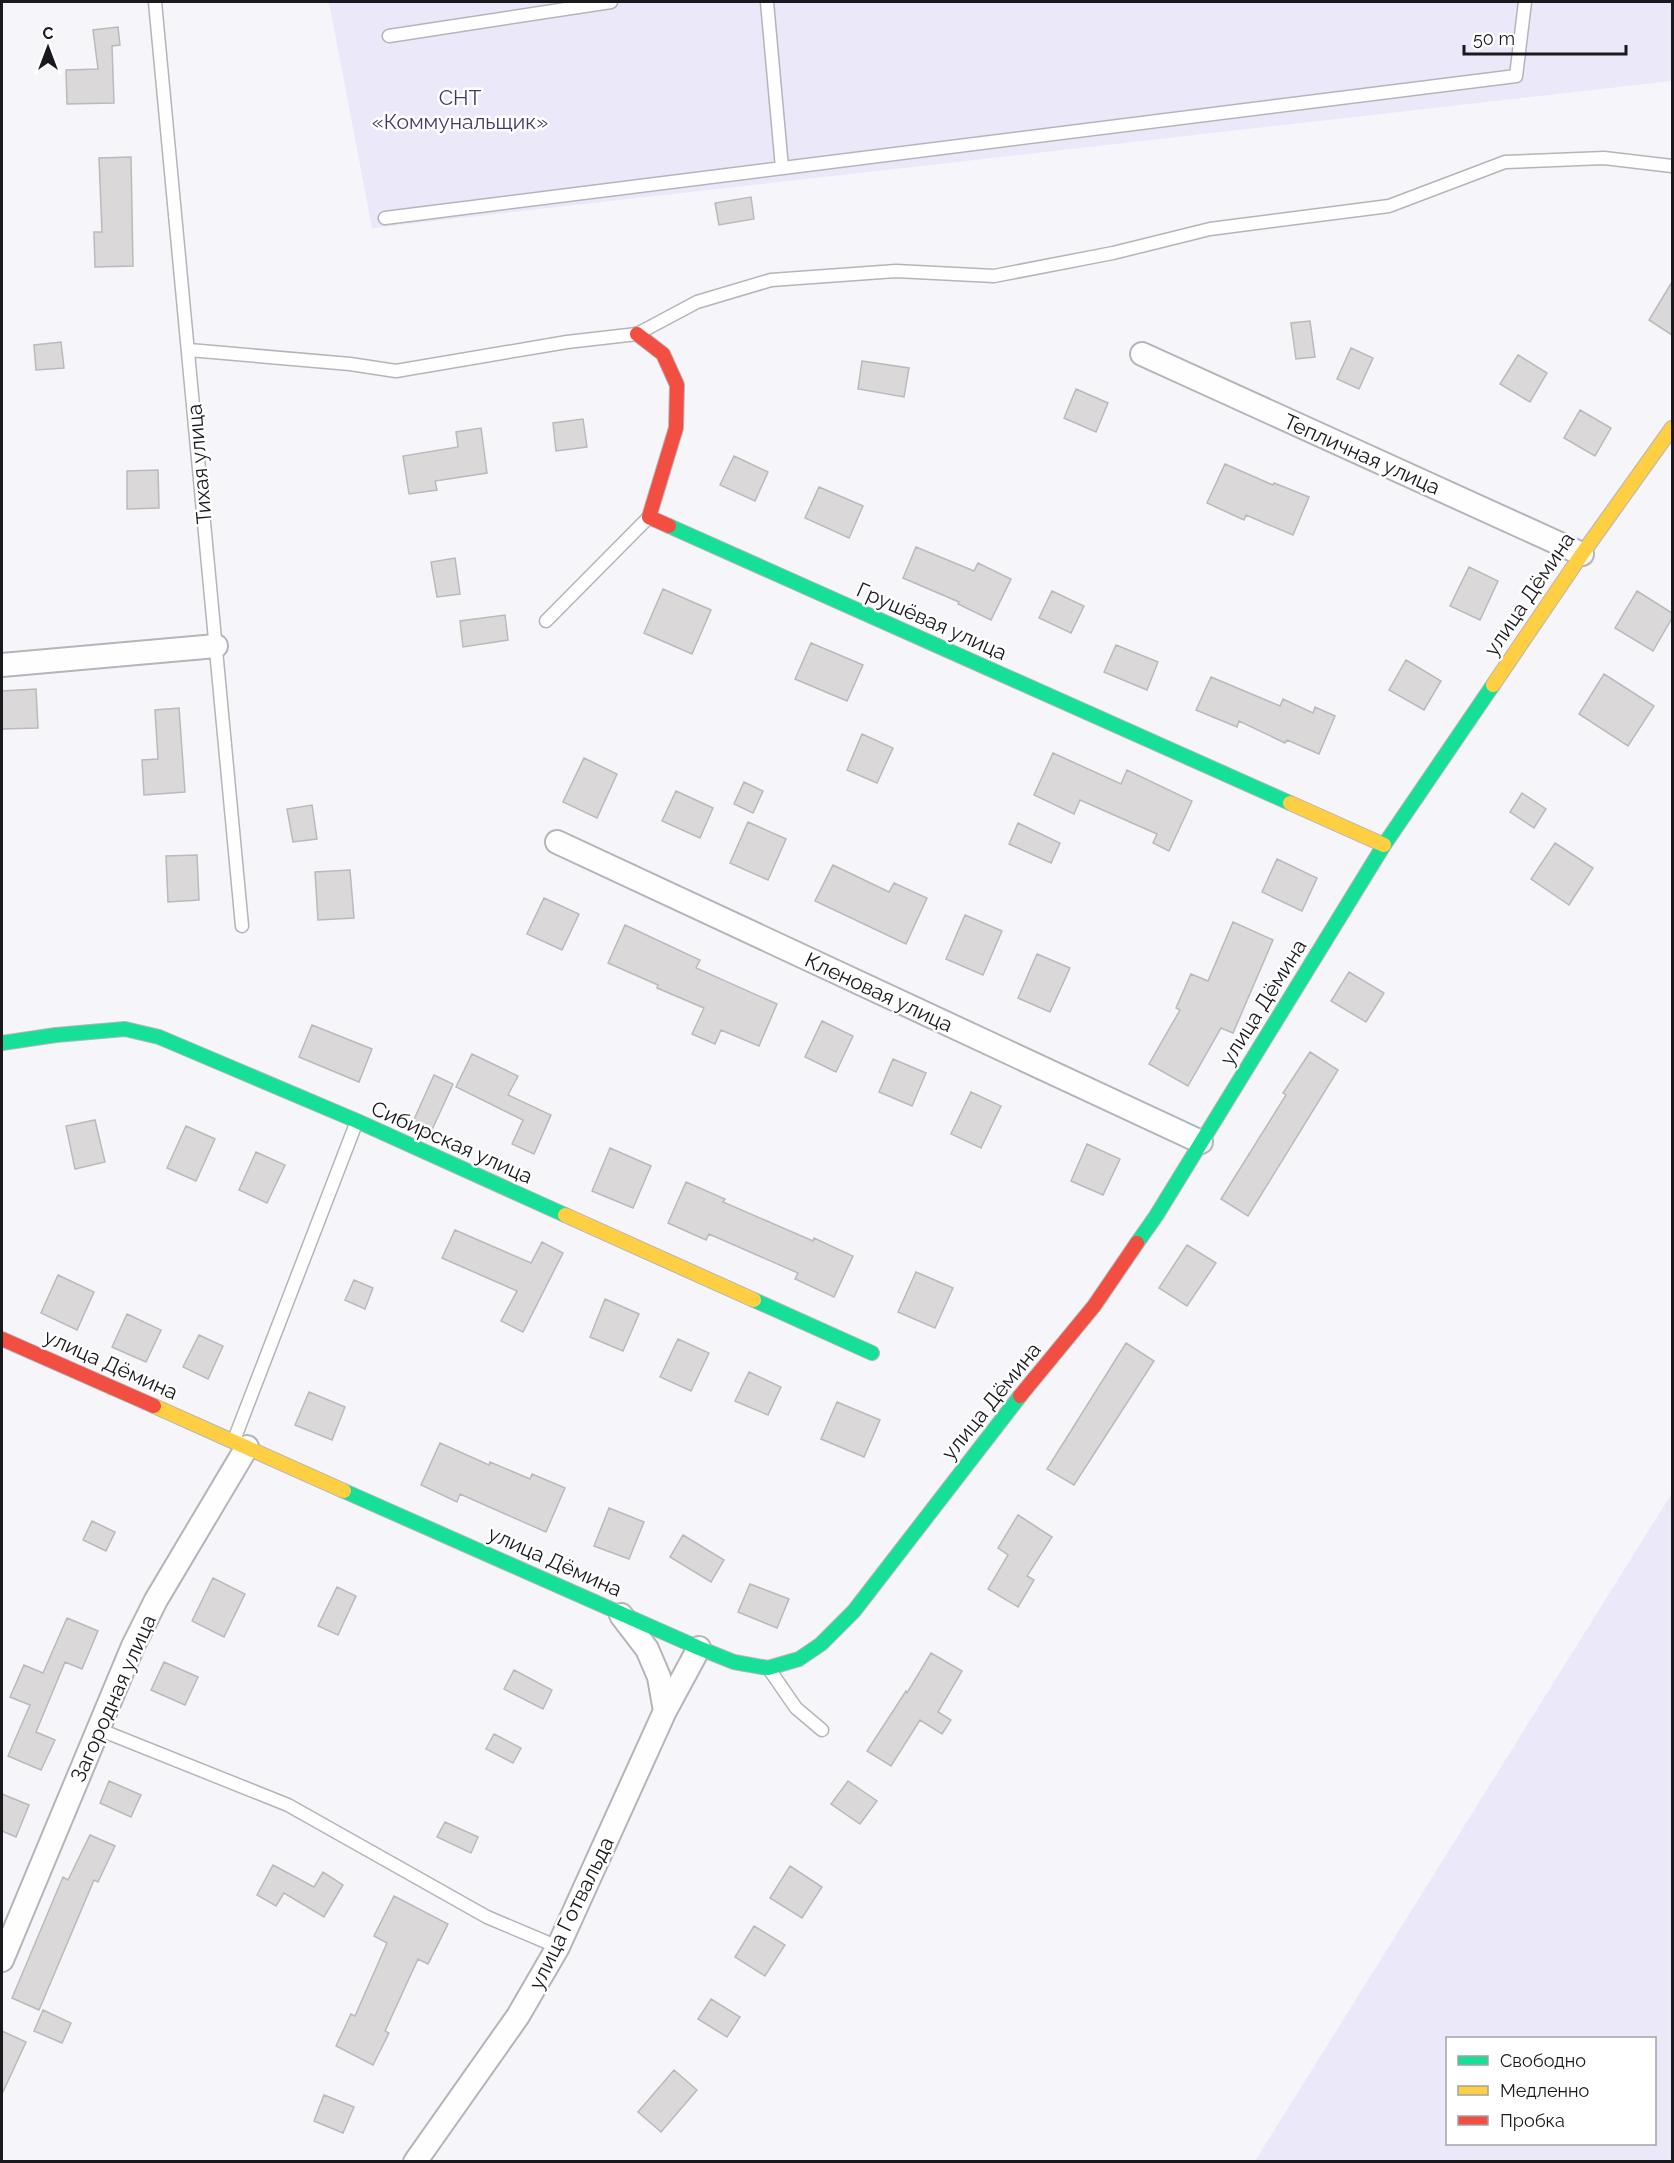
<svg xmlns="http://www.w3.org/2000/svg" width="1674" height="2163" font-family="Raleway,sans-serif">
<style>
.green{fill:#ebe8fa;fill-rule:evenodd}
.building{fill:#dad8d8;stroke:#bbb9ba;stroke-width:1.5}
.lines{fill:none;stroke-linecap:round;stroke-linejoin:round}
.lane-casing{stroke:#b5b5b9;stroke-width:15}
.street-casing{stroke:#b5b5b9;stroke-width:26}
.fast-casing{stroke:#b5b5b9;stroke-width:16}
.slow-casing{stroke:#b5b5b9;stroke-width:16}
.jam-casing{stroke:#b5b5b9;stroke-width:16}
.lane{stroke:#fefefe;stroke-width:12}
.street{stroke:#fefefe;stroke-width:22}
.fast{stroke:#16e098;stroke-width:14}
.slow{stroke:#ffcf43;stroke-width:14}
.jam{stroke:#f24e42;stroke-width:14}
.labels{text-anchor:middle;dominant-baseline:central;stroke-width:5;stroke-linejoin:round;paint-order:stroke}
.park-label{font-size:21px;fill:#46366e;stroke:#fff}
.street-label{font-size:21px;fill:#1a191d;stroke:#fff}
</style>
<rect width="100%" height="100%" fill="#f5f5fa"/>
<!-- green -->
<path class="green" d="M329,2H1672V81L372,228Z
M1672,1493V2161H1255ZM1448,2038H1654V2144H1448Z"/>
<!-- building -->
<path class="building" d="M118,27L120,45L112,46L114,103L67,104L66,70L98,69L93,30Z
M131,157L133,266L95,267L94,232H102L99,158Z
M751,197L754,219L719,225L715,203Z
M1672,282V335L1649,320Z
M1310,321L1315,357L1296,359L1291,323Z
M61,342L64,368L36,370L34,345Z
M1351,348L1373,358L1359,389L1337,379Z
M1518,355L1547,373L1530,402L1500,384Z
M862,361L909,368L904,397L858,389Z
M1076,389L1108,403L1096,432L1064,418Z
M1580,410L1611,428L1595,456L1564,438Z
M583,419L587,447L556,451L553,423Z
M481,428L487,473L435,481L437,490L409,494L403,456L458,447L456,432Z
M734,456L768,472L755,501L720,485Z
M1225,464L1273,485L1274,483L1309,497L1293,535L1246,515L1244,520L1207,503Z
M158,470L159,508L127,509V471Z
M819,487L863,506L849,538L805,518Z
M916,547L974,571L978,563L1011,579L991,620L958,604L959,602L903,578Z
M455,558L460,594L437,597L431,562Z
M1469,567L1498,581L1480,620L1450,606Z
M663,589L711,610L692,654L644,633Z
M1052,591L1084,606L1071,633L1039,618Z
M1637,591L1672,613V618L1653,651L1615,628Z
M505,615L508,640L463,647L460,621Z
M811,643L863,665L847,701L795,679Z
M1116,645L1158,662L1147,690L1104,672Z
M1406,660L1441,681L1424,710L1389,690Z
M1604,674L1654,706L1628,746L1579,714Z
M1211,677L1280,706L1283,699L1313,713L1315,707L1335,716L1319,754L1287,740L1285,743L1239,721L1237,727L1196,710Z
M36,689L38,728L2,729V691Z
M179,708L185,792L144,795L142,760L158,759L155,710Z
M862,734L893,748L877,783L847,770Z
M1053,753L1121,784L1127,770L1192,801L1169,851L1153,843L1157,834L1080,800L1074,814L1034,795Z
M584,758L617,774L597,818L563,802Z
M744,782L763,791L753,813L734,804Z
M676,791L713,808L700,838L662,821Z
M1522,793L1546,809L1534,828L1510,812Z
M312,805L317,839L293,842L287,809Z
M748,822L786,839L768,880L730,863Z
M1018,823L1060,843L1051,863L1009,844Z
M1555,843L1593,868L1569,905L1531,879Z
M197,855L199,900L168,902L166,856Z
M1277,859L1317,878L1302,911L1262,892Z
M833,865L889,892L894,883L927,898L906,944L815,901Z
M350,870L354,918L318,920L315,872Z
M544,898L579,914L562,950L527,934Z
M965,915L1002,931L983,975L946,959Z
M1233,922L1273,940L1233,1033L1221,1028L1188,1086L1149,1064L1180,1010L1176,1008L1191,974L1208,981Z
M625,925L700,960L696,968L777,1004L759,1046L721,1030L715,1044L692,1034L704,1008L657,988L658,985L608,963Z
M1037,954L1070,968L1050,1012L1018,998Z
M1349,972L1384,993L1366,1022L1331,1001Z
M822,1021L853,1036L836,1072L805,1057Z
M312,1025L372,1049L359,1082L299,1057Z
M1310,1052L1338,1070L1248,1216L1221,1199L1286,1095L1283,1093Z
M472,1054L518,1076L508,1095L551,1115L534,1154L512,1144L523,1120L456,1087Z
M893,1059L926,1073L912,1106L879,1092Z
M434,1075L453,1084L430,1134L411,1126Z
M971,1092L1001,1106L981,1148L951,1134Z
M95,1120L105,1162L75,1169L66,1126Z
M186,1126L215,1139L196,1181L167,1168Z
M1087,1144L1120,1159L1103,1195L1071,1181Z
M610,1148L651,1166L633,1208L592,1191Z
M256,1152L285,1165L267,1203L239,1190Z
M686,1182L725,1199L723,1202L813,1241L814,1238L853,1256L834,1297L795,1279L798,1273L709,1234L706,1240L668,1223Z
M455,1230L531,1263L542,1242L563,1253L523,1332L501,1321L517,1291L442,1258Z
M1187,1245L1216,1263L1187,1306L1159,1288Z
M916,1272L953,1288L935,1328L898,1312Z
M58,1275L94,1292L77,1330L41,1313Z
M354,1280L373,1288L365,1309L345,1300Z
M605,1299L639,1314L623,1351L590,1337Z
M127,1314L161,1330L146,1362L112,1347Z
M199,1335L223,1346L208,1379L183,1367Z
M678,1339L709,1353L691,1391L660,1377Z
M1126,1343L1154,1361L1074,1485L1047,1469Z
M749,1372L781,1387L768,1415L735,1401Z
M309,1392L345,1407L332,1440L295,1425Z
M837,1402L880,1420L864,1457L821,1439Z
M440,1443L489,1465L490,1462L530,1479L532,1474L565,1488L546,1532L460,1494L457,1502L421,1485Z
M609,1508L644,1522L629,1559L594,1546Z
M1018,1515L1052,1537L1027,1576L1034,1580L1018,1607L988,1589L1008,1555L998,1548Z
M92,1521L115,1532L106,1551L83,1540Z
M683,1535L724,1560L711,1582L670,1557Z
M213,1578L245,1594L224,1637L192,1621Z
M750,1584L789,1599L777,1628L738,1612Z
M337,1587L356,1596L338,1635L318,1626Z
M67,1618L98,1631L82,1669L65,1662L36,1732L55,1740L41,1770L8,1756L30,1705L10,1697L24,1665L43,1673Z
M931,1653L962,1671L938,1712L951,1720L942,1734L920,1720L891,1766L867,1751L906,1691L907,1693Z
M164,1662L198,1677L185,1705L151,1690Z
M514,1670L552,1690L543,1709L504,1689Z
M494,1734L521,1748L513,1763L486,1749Z
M109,1781L141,1795L131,1817L100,1803Z
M848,1781L877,1801L860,1824L831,1804Z
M2,1794L29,1805L16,1837L2,1831Z
M445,1822L478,1837L471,1853L437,1837Z
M90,1835L115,1846L98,1882L94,1880L39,2010L12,1998L63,1877L68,1880Z
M273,1865L314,1887L323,1872L343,1885L324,1917L284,1893L276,1906L257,1895Z
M790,1866L822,1887L802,1918L770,1898Z
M394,1896L448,1924L428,1964L418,1959L385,2031L389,2033L373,2065L336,2046L351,2014L355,2016L387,1943L374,1936Z
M754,1926L785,1945L765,1976L735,1957Z
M711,1999L740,2017L727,2037L698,2019Z
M43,2010L71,2023L62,2043L34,2031Z
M2,2031L26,2042L2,2094Z
M674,2070L697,2090L661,2132L638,2112Z
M324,2095L354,2107L343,2133L314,2121Z"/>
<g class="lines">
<!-- lane casing -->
<g class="lane-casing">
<path id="lane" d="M155,2L242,926
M767,2L782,168
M389,36L611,2
M385,218L1516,76L1525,2
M189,350L350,364L396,371L567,342L637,334L697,302L771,280L896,271L994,276L1113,253L1210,229L1389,206L1505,162L1604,158L1672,166
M546,621L649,517
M234,1440L357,1121
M769,1669L796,1708L822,1730
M98,1729L288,1805L487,1917L558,1947"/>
</g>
<!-- street casing -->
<g class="street-casing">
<path id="street" d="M1142,354L1582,554
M2,665L216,646
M557,842L1201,1142
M621,1615L647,1649L659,1677L665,1711
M2,1960L133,1646L156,1600L247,1447
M415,2162L518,2016L558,1947L665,1711L699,1648"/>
</g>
<!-- fast casing -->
<g class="fast-casing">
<path id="fast" d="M669,526L1290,803
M2,1043L56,1035L125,1029L159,1037L357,1121L565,1215
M1137,1243L1156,1216L1384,845L1493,685
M754,1300L872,1353
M344,1491L699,1648L734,1662L768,1668L799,1659L821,1644L854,1611L1020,1396"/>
</g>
<!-- slow casing -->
<g class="slow-casing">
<path id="slow" d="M1493,685L1582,554L1672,428
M1290,803L1384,845
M565,1215L754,1300
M154,1406L344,1491"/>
</g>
<!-- jam casing -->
<g class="jam-casing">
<path id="jam" d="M637,334L663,354L677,385L676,428L649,517L669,526
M2,1339L154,1406
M1020,1396L1094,1306L1137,1243"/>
</g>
<!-- lane -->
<use href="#lane" class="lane"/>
<!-- street -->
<use href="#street" class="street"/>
<!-- fast -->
<use href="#fast" class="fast"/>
<!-- slow -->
<use href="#slow" class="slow"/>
<!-- jam -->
<use href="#jam" class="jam"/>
</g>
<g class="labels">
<!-- park labels -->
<g class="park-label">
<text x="460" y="97">СНТ<tspan x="460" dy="24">«Коммунальщик»</tspan></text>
</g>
<!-- street labels -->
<g class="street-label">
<text transform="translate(1362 454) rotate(24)">Тепличная улица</text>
<text transform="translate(199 464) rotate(-95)">Тихая улица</text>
<text transform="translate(1529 594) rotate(-56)">улица Дёмина</text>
<text transform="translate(932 621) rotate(24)">Грушёвая улица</text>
<text transform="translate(879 992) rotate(25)">Кленовая улица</text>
<text transform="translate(1263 1002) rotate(-58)">улица Дёмина</text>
<text transform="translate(452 1142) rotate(24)">Сибирская улица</text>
<text transform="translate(111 1364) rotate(24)">улица Дёмина</text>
<text transform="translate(991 1401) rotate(-51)">улица Дёмина</text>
<text transform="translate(555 1561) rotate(24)">улица Дёмина</text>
<text transform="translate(113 1698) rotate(-66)">Загородная улица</text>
<text transform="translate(571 1913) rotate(-64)">улица Готвальда</text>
</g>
</g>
<!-- border -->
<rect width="1674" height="2163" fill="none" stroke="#1a191d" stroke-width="6"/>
<!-- legend -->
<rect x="1446" y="2037" width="210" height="108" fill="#ffffff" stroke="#a3a3a5" stroke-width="1.5"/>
<rect x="1458" y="2056" width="30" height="9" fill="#16e098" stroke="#a3a3a5" stroke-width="1.5"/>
<text x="1500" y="2067" font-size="18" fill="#1a191d">Свободно</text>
<rect x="1458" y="2086" width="30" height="9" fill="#ffcf43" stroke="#a3a3a5" stroke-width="1.5"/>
<text x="1500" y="2097" font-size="18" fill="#1a191d">Медленно</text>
<rect x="1458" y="2116" width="30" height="9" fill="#f24e42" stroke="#a3a3a5" stroke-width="1.5"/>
<text x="1500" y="2127" font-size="18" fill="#1a191d">Пробка</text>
<!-- north arrow -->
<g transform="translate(48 48)" stroke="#ffffff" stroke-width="4.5" paint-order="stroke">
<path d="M0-4.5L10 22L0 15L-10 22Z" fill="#1a191d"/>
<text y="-9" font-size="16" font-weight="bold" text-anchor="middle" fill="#1a191d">С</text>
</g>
<!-- scale -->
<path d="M1464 45v9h162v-9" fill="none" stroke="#1a191d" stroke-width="3"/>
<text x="1473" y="45" font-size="18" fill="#1a191d" stroke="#ffffff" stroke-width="4.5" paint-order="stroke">50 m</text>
</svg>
